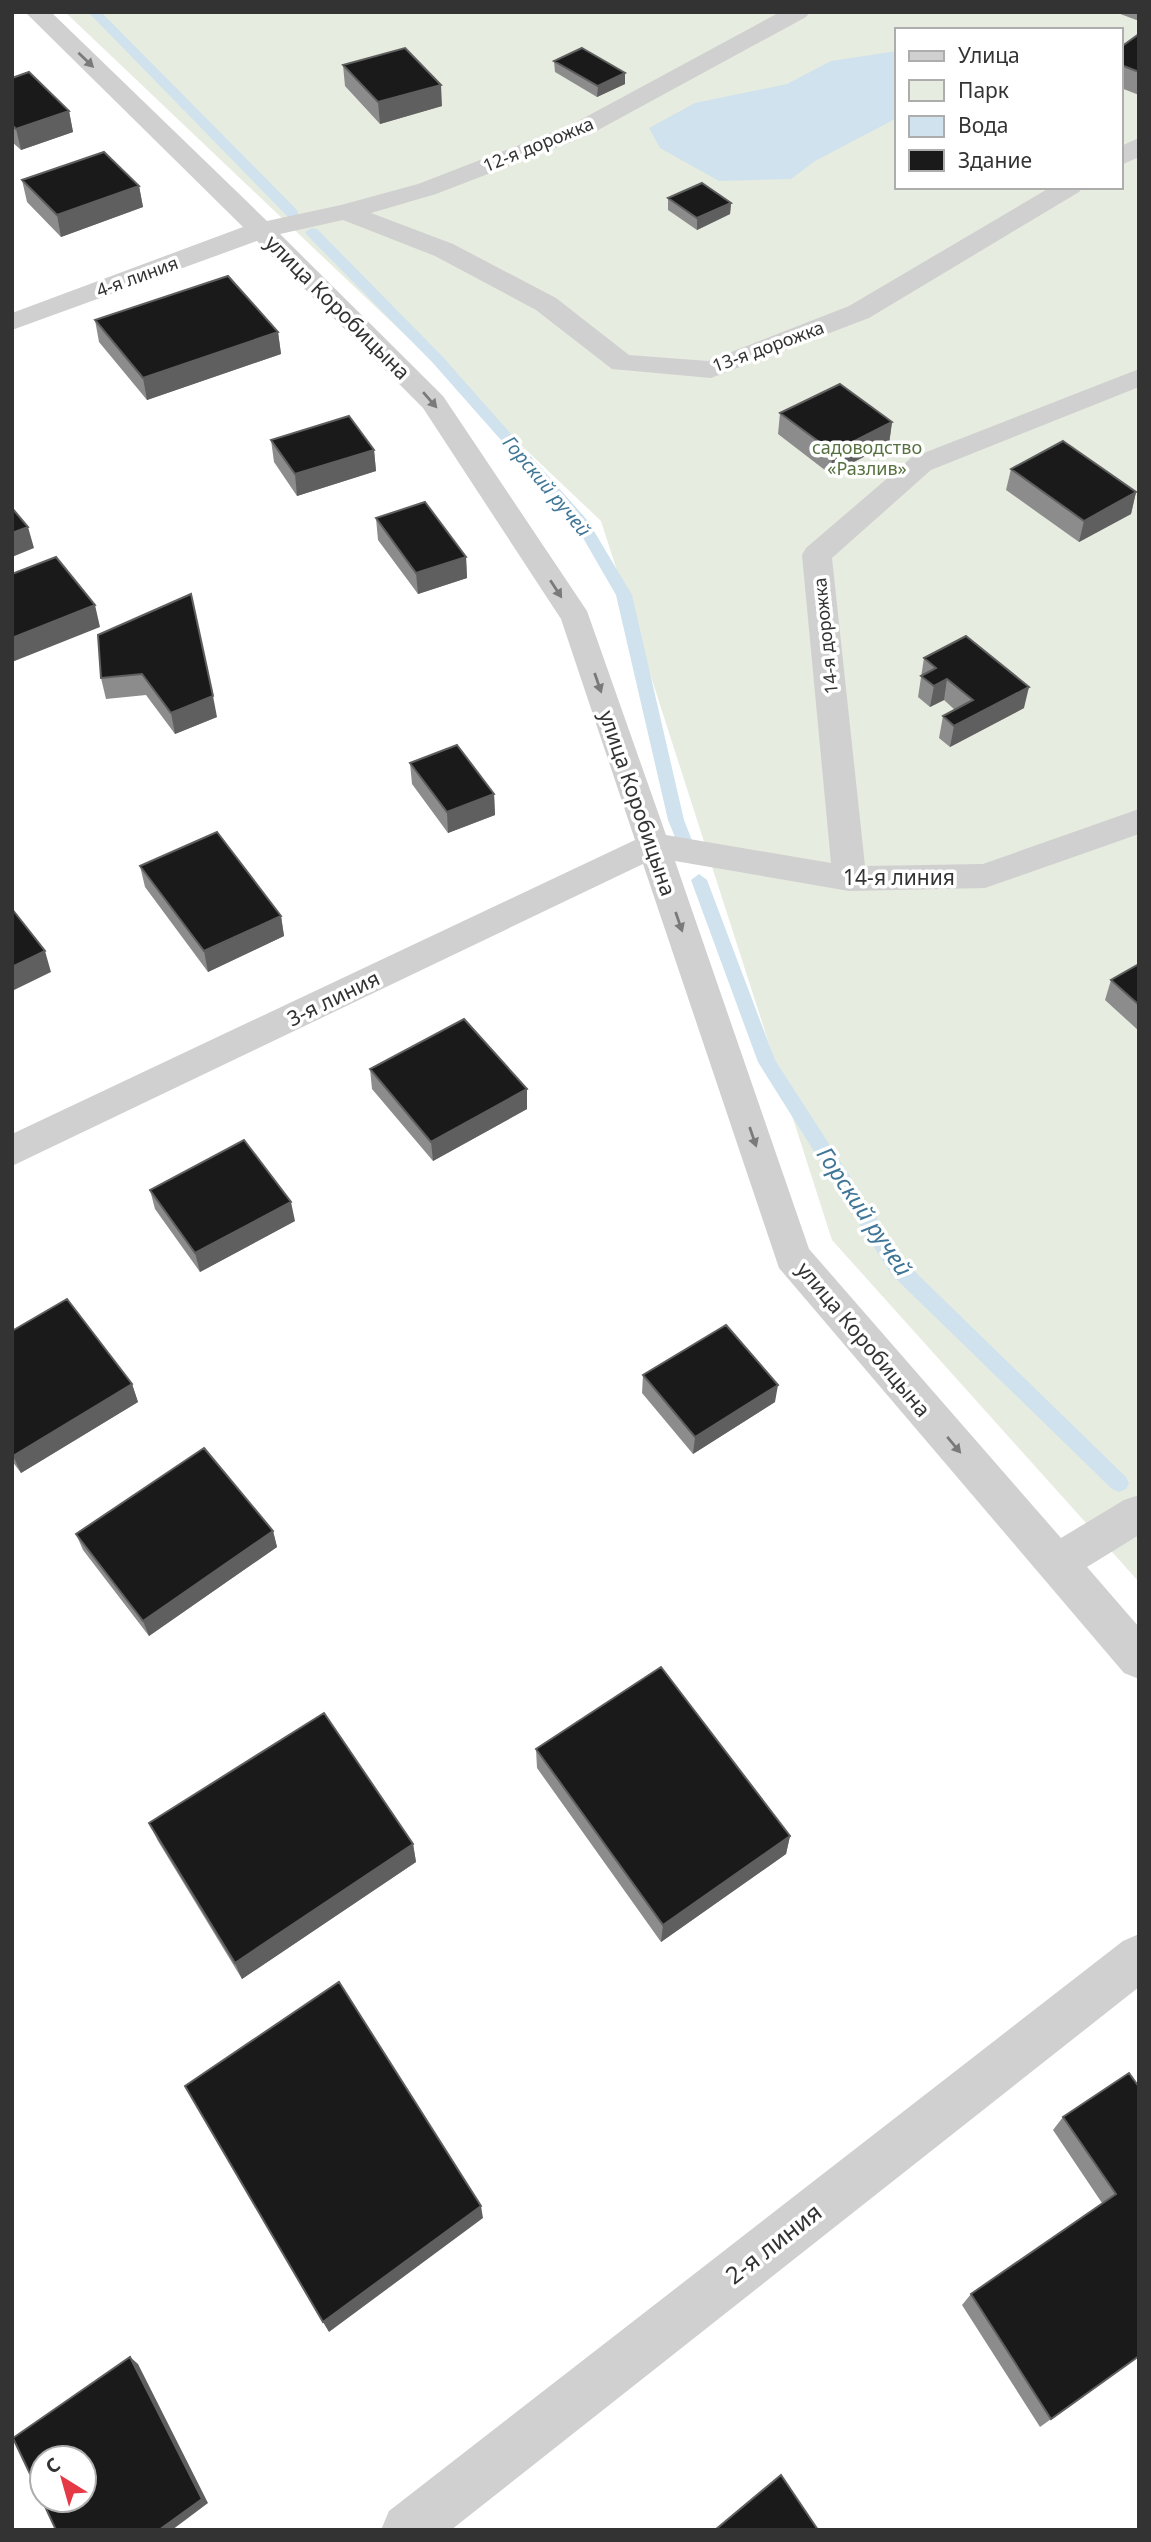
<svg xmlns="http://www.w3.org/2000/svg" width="1151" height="2542" font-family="'Noto Sans',sans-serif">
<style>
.green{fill:#e6ecdf;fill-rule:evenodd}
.water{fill:#cfe2ee}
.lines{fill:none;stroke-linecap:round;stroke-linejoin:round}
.stream{fill:#cfe2ee;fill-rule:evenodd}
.street{fill:#d0d0d0;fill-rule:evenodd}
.wall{fill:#8c8c8c}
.shaded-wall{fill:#5f5f5f}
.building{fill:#1a1a1a;stroke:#5f5f5f;stroke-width:2}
.oneway{fill:#7a7a7a}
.labels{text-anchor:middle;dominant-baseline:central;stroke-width:7;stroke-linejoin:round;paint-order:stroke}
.far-street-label{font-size:18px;fill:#333;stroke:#fff}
.far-park-label{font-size:18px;fill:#56703f;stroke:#fff}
.far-water-label{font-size:19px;font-style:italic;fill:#3f7597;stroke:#fff}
.street-label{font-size:21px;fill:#333;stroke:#fff}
.water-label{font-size:23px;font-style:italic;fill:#3f7597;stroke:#fff}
.near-street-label{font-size:24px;fill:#333;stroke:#fff}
</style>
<rect width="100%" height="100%" fill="#fff"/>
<!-- green -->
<path class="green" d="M65,12H1139V1582L832,1240L601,521ZM897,30H1121V187H897Z"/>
<!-- water -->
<path class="water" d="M897,51V118L815,161L791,179L719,181L660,148L649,128L695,103L787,84L831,61Z"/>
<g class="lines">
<!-- stream -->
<path class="stream" d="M88,12H101L298,211V217H288Z
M312,228L317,229L442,356L588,521L632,595L684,820L693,843L691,847H679L668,820L616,595L575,524L432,362L307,235L305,232Z
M699,874L707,880L775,1060L905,1262L1126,1477L1129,1483L1126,1489L1119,1492L1112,1489L891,1274L758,1062L691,880Z"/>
<!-- street -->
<path class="street" d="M25,12H51L267,221L341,205L418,184L571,125L780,12H810L806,17L589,135L436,194L371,213L453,244L556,298L629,355L708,361L849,306L1051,187H1083L1079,192L869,318L711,378L612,369L536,310L435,256L343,220L280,234L443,396L587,611L666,835L831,863L802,555L806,548L911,458L1139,369V387L931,470L832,558L865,866L983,864L1139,809V834L985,888L849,891L675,861L809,1249L1061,1538L1124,1500L1139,1495V1535L1087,1567L1139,1627V1679L1124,1673L779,1268L643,864L12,1166V1134L635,840L561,619L423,408L257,241L12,330V313L243,227Z
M1139,138V157L1121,165V146Z
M1139,1934V1987L451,2530H381L389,2511L1123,1941Z"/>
</g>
<!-- wall -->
<path class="wall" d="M1115,12H1139V21Z
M1139,34V95L1121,88V47Z
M554,61L625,84L597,97L555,72Z
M343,65L442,106L380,124L345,86Z
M12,78L69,111L73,132L21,150L12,142Z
M22,180L139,186L143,207L61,237L27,202Z
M668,198L731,203L730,214L697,230L668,210Z
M95,320L278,332L281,354L147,400L99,342Z
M780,413L892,422L889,444L830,474L778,434Z
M271,440L374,450L376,471L297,496L274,462Z
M1011,469L1136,492L1131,514L1079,542L1006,490Z
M376,518L466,557L467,578L418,594L378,540Z
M98,635L217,717L175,734L146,695L106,699L101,678Z
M924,658L1024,708L950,747L939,738L943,716L955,710L944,700L930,707L918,697Z
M410,763L494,794L495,815L448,833L412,784Z
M140,866L281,916L284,936L208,972L145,887Z
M1139,964V1031L1105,1000L1111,980Z
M370,1069L527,1109L433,1161L372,1089Z
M150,1190L295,1221L200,1272L155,1209Z
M12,1331L132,1384L138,1402L21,1473L12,1461Z
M643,1375L775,1402L693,1454L642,1393Z
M273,1531L277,1547L149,1636L83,1550L76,1534Z
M536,1749L790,1836L786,1854L661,1942L537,1768Z
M149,1823L413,1844L416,1862L242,1979L158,1841Z
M1129,2073L1139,2356L1040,2427L962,2305L971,2294L1102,2203L1053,2130L1063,2117Z"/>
<!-- shaded-wall -->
<path class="shaded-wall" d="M625,73V84L597,97L598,86Z
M441,85L442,106L380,124L378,102Z
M69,111L73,132L21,150L16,129Z
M139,186L143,207L61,237L57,215Z
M731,203L730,214L697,230V218Z
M278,332L281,354L147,400L143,378Z
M892,422L889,444L830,474L833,452Z
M374,450L376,471L297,496L295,474Z
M1136,492L1131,514L1079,542L1084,521Z
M28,527L34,548L12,557V533Z
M466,557L467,578L418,594L416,573Z
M95,605L100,627L12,662V638Z
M947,679L944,700L930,707L934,686Z
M1029,687L1024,708L950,747L954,726Z
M213,696L217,717L175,734L171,713Z
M494,794L495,815L448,833L447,812Z
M281,916L284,936L208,972L204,951Z
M45,951L51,972L12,991V967Z
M527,1089V1109L433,1161L431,1142Z
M291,1202L295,1221L200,1272L195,1253Z
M132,1384L138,1402L21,1473L13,1456Z
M778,1385L775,1402L693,1454L695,1437Z
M273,1531L277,1547L149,1636L143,1621Z
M790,1836L786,1854L661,1942L663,1925Z
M413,1844L416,1862L242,1979L235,1963Z
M481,2206L483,2218L329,2332L323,2322Z
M130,2357L138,2364L208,2503L172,2530H159Z"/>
<!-- building -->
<path class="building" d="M1139,34V72L1121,65V47Z
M405,48L441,85L378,102L343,65Z
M582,48L625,73L598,86L554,61Z
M29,72L69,111L16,129L12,125V78Z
M104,152L139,186L57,215L22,180Z
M702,183L731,203L697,218L668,198Z
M228,276L278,332L143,378L95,320Z
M840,384L892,422L833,452L780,413Z
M349,416L374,450L295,474L271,440Z
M1063,441L1136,492L1084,521L1011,469Z
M425,502L466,557L416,573L376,518Z
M12,508L28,527L12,533Z
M56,557L95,605L12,638V574Z
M191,594L213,696L171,713L142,674L101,678L98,635Z
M966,636L1029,687L954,726L943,716L973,700L947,679L934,686L921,676L936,668L924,658Z
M457,745L494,794L447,812L410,763Z
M217,832L281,916L204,951L140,866Z
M12,909L45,951L12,967Z
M1139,964V1005L1111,980Z
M464,1019L527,1089L431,1142L370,1069Z
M244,1140L291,1202L195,1253L150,1190Z
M67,1299L132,1384L13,1456L12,1454V1331Z
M726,1325L778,1385L695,1437L643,1375Z
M204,1448L273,1531L143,1621L76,1534Z
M661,1667L790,1836L663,1925L536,1749Z
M324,1713L413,1844L235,1963L149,1823Z
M339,1982L481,2206L323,2322L185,2086Z
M1129,2073L1139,2087V2356L1051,2419L971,2294L1116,2194L1063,2117Z
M130,2357L202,2499L159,2530H56L42,2500H84V2458H42V2499L13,2438Z
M781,2475L818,2530H715Z"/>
<!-- one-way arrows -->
<defs><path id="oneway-solid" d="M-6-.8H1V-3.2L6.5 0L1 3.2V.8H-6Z" transform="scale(1.75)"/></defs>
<g class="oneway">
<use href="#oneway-solid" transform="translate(86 60) rotate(44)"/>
<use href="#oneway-solid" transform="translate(430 400) rotate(49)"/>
<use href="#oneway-solid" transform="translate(556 589) rotate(57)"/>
<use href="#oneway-solid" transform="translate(598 683) rotate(71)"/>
<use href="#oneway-solid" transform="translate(679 922) rotate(71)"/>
<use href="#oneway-solid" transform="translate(753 1137) rotate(71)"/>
<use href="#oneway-solid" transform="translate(954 1445) rotate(50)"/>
</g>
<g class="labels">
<!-- far-street labels -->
<g class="far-street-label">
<text transform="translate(538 144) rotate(-22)">12-я дорожка</text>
<text transform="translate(137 276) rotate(-20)">4-я линия</text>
<text transform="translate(768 346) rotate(-20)">13-я дорожка</text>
<text transform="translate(825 636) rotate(-96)">14-я дорожка</text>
</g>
<!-- far-park labels -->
<g class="far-park-label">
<text x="867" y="447">садоводство<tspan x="867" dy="21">«Разлив»</tspan></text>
</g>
<!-- far-water labels -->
<g class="far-water-label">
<text transform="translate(547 486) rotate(50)">Горский ручей</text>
</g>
<!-- street labels -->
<g class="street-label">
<text transform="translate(338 307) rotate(45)">улица Коробицына</text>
<text transform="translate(638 803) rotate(71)">улица Коробицына</text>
<text x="899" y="877">14-я линия</text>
<text transform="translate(333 998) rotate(-26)">3-я линия</text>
<text transform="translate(864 1339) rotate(50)">улица Коробицына</text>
</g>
<!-- water labels -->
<g class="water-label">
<text transform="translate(865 1211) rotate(56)">Горский ручей</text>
</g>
<!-- near-street labels -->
<g class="near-street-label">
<text transform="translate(773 2243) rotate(-38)">2-я линия</text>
</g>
</g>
<!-- border -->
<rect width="1151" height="2542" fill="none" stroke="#333333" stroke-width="28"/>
<!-- legend -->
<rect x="895" y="28" width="228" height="161" fill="#ffffff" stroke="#adadad" stroke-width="2"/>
<rect x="909" y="51" width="35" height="10" fill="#d0d0d0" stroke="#adadad" stroke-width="2"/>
<text x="958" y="63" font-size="21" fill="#333333">Улица</text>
<rect x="909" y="80" width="35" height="21" fill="#e6ecdf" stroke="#adadad" stroke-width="2"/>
<text x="958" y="98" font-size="21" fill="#333333">Парк</text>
<rect x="909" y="116" width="35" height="21" fill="#cfe2ee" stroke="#adadad" stroke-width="2"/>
<text x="958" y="133" font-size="21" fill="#333333">Вода</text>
<rect x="909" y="150" width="35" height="21" fill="#1a1a1a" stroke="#adadad" stroke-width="2"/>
<text x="958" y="168" font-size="21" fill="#333333">Здание</text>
<!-- north arrow -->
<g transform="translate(63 2479) rotate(323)"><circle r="33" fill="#ffffff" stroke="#adadad" stroke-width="2"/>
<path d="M0-5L12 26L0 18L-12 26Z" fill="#e63946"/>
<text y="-10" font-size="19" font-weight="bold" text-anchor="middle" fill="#333333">С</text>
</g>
</svg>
